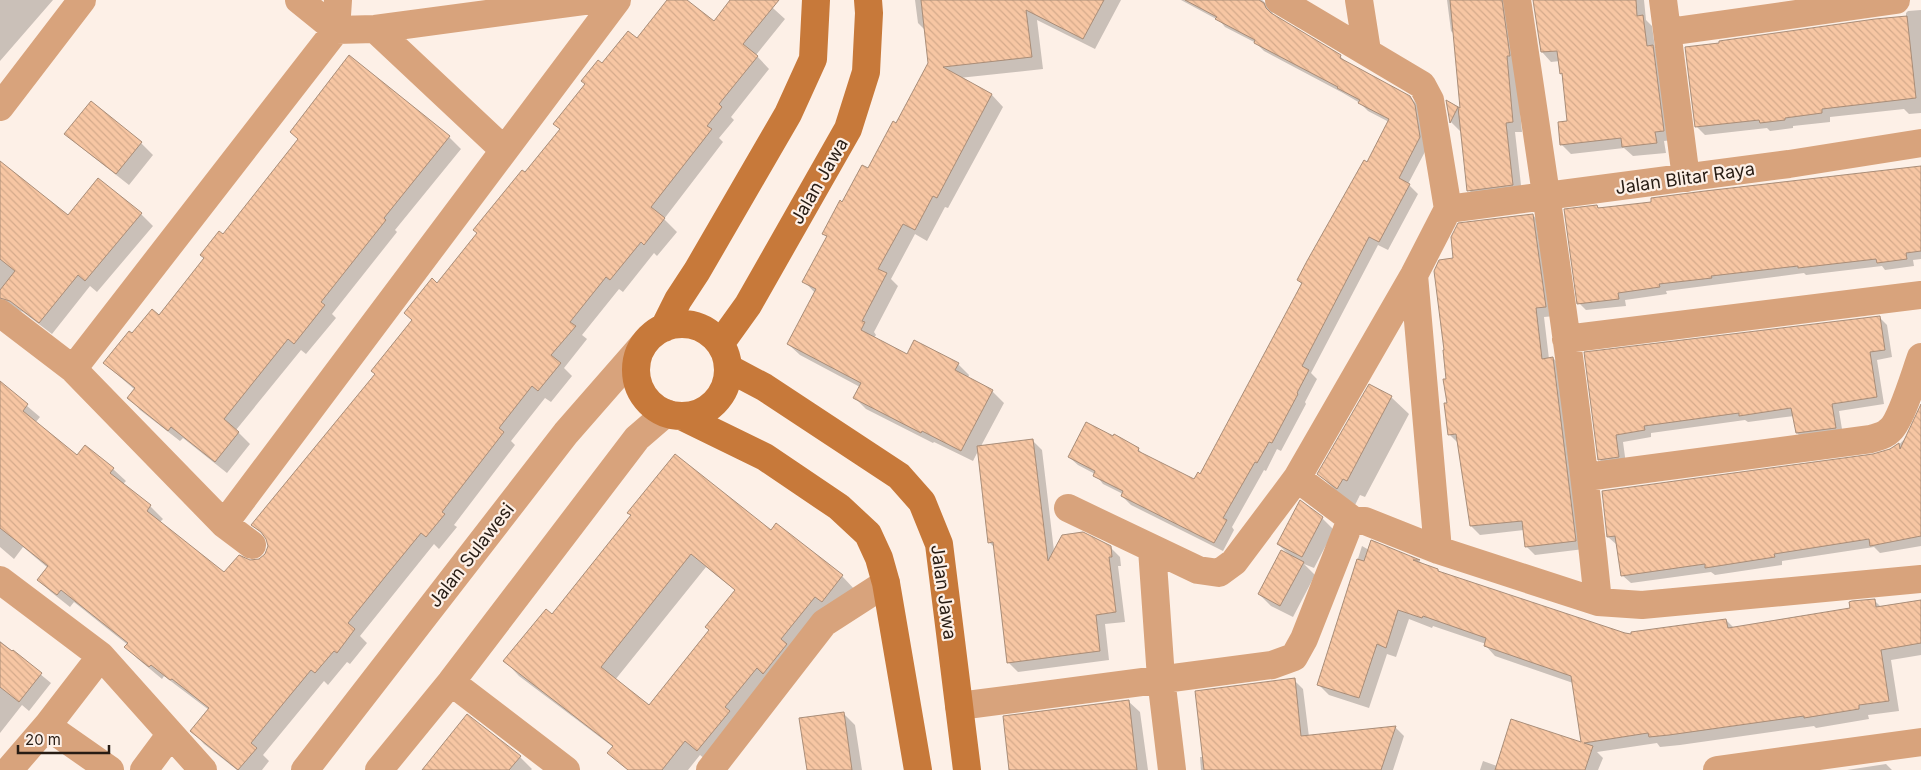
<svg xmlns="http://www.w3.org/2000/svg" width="1921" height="770" font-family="Inter,sans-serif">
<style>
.shadow{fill:#0003;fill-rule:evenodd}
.building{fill:url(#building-back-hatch);stroke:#a98d78;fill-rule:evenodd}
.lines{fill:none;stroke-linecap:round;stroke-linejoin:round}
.street{stroke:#d8a37c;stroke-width:28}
.secondary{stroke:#c7793a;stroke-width:28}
.labels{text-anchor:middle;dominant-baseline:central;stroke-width:4.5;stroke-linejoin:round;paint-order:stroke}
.street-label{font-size:18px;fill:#271c14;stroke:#fdf0e7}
</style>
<defs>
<pattern id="building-back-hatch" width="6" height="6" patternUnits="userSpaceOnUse" patternTransform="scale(1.25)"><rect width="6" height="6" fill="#f7c6a3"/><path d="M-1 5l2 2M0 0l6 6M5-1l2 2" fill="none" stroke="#d4aa8b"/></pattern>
</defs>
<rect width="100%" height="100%" fill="#fdf0e7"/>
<!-- shadow -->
<path class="shadow" d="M0,0H53L0,61Z
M669,0H685L714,22L732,0H764L785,19L756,55L769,69L731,117L734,120L719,138L723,142L664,219L677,232L657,256L654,253L623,292L619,289L582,335L587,339L564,368L572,376L551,402L545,398L511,441L515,445L454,525L457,527L439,549L434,544L360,636L367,643L350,664L347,662L328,685L324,681L263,755L269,761L262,770H237L204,744L192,731L209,710L164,676L162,679L138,659L126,647L128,645L74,602L70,607L51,592L38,580L48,568L23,547L14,559L0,547V383L40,417L35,423L78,456L113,469L126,481L123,484L150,506L163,519L159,523L224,574L249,562L259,560L266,555L269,547L268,539L253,525L377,375L438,284L561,130L555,124L602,65L637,40Z
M915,0H1121L1095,49L1037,20L1043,69L959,78L992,95L1003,107L948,208L945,207L927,241L915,234L891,279L898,286L874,332L876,335L874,338L908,355L958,364L969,375L968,378L992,391L1004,403L981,446L1032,440L1042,450L1054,551L1110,547L1120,557L1121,566H1118L1125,622L1105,624L1109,660L1018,672L1008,662L995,548L989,542L978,451L973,461L934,442L933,443L866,409L855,398L860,387L800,355L788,344L815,293L804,281L828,238L823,234L843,203L869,170L897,125L930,63L926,31L918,23Z
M1181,0H1262L1272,9L1273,16L1340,56L1347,63L1410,97L1419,106L1428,146L1408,184L1418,194L1388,250L1378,245L1311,373L1317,379L1305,402L1306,404L1281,451L1277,449L1266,471L1264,470L1232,527L1234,530L1223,551L1131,505L1122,496L1123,494L1103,484L1095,474L1078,465L1069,457L1138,449L1145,456L1195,481L1201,475L1303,285L1298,280L1368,163L1389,122L1368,111L1360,103L1343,93L1264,51L1256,43L1225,27L1220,21Z
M1447,0H1515L1516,66L1522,132H1515L1522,194L1478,200L1469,190L1461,128L1460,131L1451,122L1448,103L1462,110L1456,36L1451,31Z
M1534,0H1644L1646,20L1652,26L1655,48L1662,56L1673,140L1664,141L1666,153L1633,156L1624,148L1571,154L1561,144L1568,122L1560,61L1551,62L1542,52Z
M1921,10V113L1909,114L1904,109L1830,117V122L1793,126V128L1770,131L1767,128L1705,135L1696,126L1906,17V13L1908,11Z
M66,133L141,143L153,155L129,185L78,145Z
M449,137L461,149L395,230L397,232L332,314L336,318L306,354L301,350L236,430L250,444L227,473L183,438L180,441L140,410L129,398L135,390L104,363L159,317L223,236Z
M0,163L68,217L141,214L153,226L97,292L90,286L52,334L23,312L0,303Z
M1921,168V259L1913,260L1914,266L1885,270L1882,266L1806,275L1804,273L1666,291L1667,294L1625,300L1626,306L1586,310L1579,303L1597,206L1600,209Z
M1533,215L1541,224L1555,316L1544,317L1549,359L1553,358L1562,367L1584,549L1535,555L1526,546L1524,530L1480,535L1471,526L1458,443L1449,434L1448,380L1455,260Z
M1879,317L1887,325L1892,357L1877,360L1884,404L1839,411L1843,435L1804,440L1797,433L1794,416L1748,422L1745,420L1651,433V437L1623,442L1626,464L1606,466L1599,459L1586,354Z
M1391,397L1409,414L1365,497L1360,495L1355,505L1336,491L1319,474Z
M1921,407V546L1880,553L1874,547L1782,561V565L1715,575L1711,572L1631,583L1622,575L1617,545L1608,537L1889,451L1898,446L1908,435Z
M632,516L771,532L842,576L856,591L712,765L700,755L688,770H631L613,747L519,676L505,661L552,615ZM706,567L736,591L710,631L650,707L615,680Z
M1322,518L1334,530L1314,568L1304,564L1315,575L1293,617L1271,606L1259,594L1290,556L1278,544Z
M1372,542L1419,561L1424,565L1438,570L1442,574L1633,636L1726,620L1734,628L1851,609L1874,600L1881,607L1921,601V655L1891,660L1899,711L1868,715L1869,719L1816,728L1814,726L1680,745L1660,747L1657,743L1597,752L1603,758L1598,770H1480L1483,761L1497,766L1583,744L1573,683L1495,656L1485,645L1486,644L1433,626L1432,628L1409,619L1396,657L1387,654L1369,708L1329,695L1318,684L1362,546L1369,550Z
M0,641L51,683L29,711L22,705L0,733Z
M1294,680L1303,689L1309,737L1395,727L1404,736L1393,770H1201L1200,757H1203Z
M1128,701L1140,712L1148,770H1010Z
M843,713L855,725L862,770H808Z
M520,757L532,769L531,770H424Z
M1886,764L1892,770H1847Z"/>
<!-- building -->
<path class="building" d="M667,0H687L714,21L730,0H779L743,44L758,56L719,104L722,107L707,126L712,129L651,207L665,218L644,245L641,242L610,280L606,277L570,322L576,326L551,355L561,363L538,391L532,386L499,428L504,432L442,512L445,514L426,537L421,533L389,572L348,623L355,629L337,653L334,651L315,673L311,670L287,699L251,743L257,748L238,770L190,731L209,708L172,679L170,680L151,665L149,667L124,647L128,643L61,590L57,595L37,580L48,566L0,528V381L28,404L23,411L77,455L85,445L114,468L110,473L151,505L147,511L224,572L239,555L250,560L259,559L265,554L268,546L266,539L261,532L251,525L375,374L371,371L412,320L404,313L432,278L437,283L477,233L473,230L522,170L525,172L560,129L553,124L585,84L581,81L598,60L602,63L628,31L637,38Z
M921,0H1104L1083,39L1026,10L1032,57L943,67L992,94L937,198L933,196L915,230L903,224L878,269L887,273L862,321L865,322L861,330L907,354L914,340L959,363L955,370L993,390L961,451L922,431L921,433L853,398L861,383L787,344L816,289L802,282L827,236L822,234L840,200L842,202L862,165L868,168L893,121L896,123L928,63Z
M1185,0H1259L1264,3L1266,8L1271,13L1341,55L1340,58L1410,96L1415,105L1420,137L1399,178L1410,184L1379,242L1369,237L1302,366L1309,370L1297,393L1298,394L1272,443L1269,442L1257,463L1255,462L1223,518L1227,520L1214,543L1121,496L1123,491L1093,476L1095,471L1068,457L1086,422L1113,436L1114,434L1139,448L1138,451L1194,479L1198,472L1200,474L1302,283L1297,280L1307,261L1364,160L1367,162L1389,119L1358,103L1360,100L1337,88L1338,87L1254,43L1255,40L1215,19L1217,17Z
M1450,0H1502L1510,56H1507L1513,122L1506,123L1513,185L1467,191L1458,107L1450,123L1446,100L1460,108Z
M1533,0H1636L1637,16L1643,15L1647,46L1653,45L1664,131L1655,132L1657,143L1622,147L1621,138L1560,145L1558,122L1567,121L1562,73L1560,74L1557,51L1541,52Z
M1907,16L1916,98L1822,109V113L1785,118V120L1760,123L1759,120L1695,127L1685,47L1719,43V41L1875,19Z
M349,55L450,136L384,218L386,220L321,302L325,305L294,344L288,339L224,419L239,432L215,462L171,427L168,431L127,398L135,388L103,363L129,331L132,333L152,309L159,315L204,258L200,255L219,231L223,234L298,139L290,132Z
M91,101L142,142L116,174L64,134Z
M0,161L68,215L98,178L142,213L85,281L78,275L39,323L10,301L0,298V290L15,271L0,259Z
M1921,166V251L1906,253L1907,259L1877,263L1876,259L1798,268V266L1711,276L1712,278L1659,284L1660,287L1618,293L1619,299L1577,304L1564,209L1597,205L1598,208L1651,202V198L1705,191Z
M1533,214L1546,307L1536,308L1542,359L1553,357L1576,541L1525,547L1522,521L1470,526L1456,434L1448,435L1444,403H1447L1443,379H1446L1443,350H1444L1434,271L1439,260L1453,258L1451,237L1458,223Z
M1880,316L1885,350L1870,352L1877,397L1832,404L1836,428L1796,433L1791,408L1739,416V413L1644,426L1645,430L1616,435L1619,457L1598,460L1584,352Z
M1369,384L1392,396L1347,481L1343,479L1337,489L1317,474Z
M1921,404V536L1870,546L1869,539L1774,554L1775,557L1705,568V564L1621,576L1615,536L1607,537L1602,491L1873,454L1890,449L1899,443L1900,449Z
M1033,439L1048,561L1062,535L1083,532L1111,546L1112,557H1109L1116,612L1096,615L1100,651L1007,663L993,542L988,543L977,446Z
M675,454L771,530L776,523L843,575L822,602L815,597L781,639L787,644L763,674L757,668L725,707L730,711L697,751L685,741L662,770H628L607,753L613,746L503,661L546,609L552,614L631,515L627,513ZM691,554L735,590L705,627L709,630L649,705L601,667Z
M1300,500L1323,517L1302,557L1277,544Z
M1371,540L1420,560H1413L1438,569V571L1625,633L1631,634V632L1726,619L1728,628L1850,608L1849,602L1852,601L1875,599L1876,607L1921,600V643L1881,650L1889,701L1859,705V709L1804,718V716L1669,735L1649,737L1648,733L1584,743L1593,746L1585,770H1495L1511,719L1581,742L1571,676L1484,646L1486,638L1423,616L1422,618L1398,610L1386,648L1377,644L1359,698L1317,685L1357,559L1364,561Z
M1281,550L1304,562L1280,606L1258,594Z
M0,642L12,651L13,650L42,673L19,702L0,687Z
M1295,678L1301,736L1396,726L1381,770H1204L1195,691Z
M1129,700L1137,770H1009L1003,716Z
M844,712L852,770H807L799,718Z
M467,714L521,756L509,770H422Z"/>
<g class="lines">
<!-- street -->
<path class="street" d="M299,0L336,30L375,29L591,0
M1279,0L1422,85L1430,100L1448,209
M1359,0L1367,51
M1517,0C1547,200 1578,400 1598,602
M1663,0L1686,178
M375,29L504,150
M1668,32L1896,0
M0,107L82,0
M1448,209L1789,164L1921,143
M1414,275L1438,550
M0,313L73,369L224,524L252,545
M1566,339L1921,295
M73,369L336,30L338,0
M1586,477L1871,439C1877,437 1884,436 1889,431C1901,422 1915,373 1921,357
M1297,478L1354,521
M1068,508L1198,570L1219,573L1234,562L1297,478L1414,275L1448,209
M224,524L617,0
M1152,549L1161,678L1172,770
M0,580L101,656L203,770
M451,682L566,770
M959,706L1272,665L1294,657L1304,639L1348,527L1354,521H1365L1438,550L1598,602L1642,605L1921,579
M47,726L110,770
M9,770L47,726L101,656
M144,770L170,735
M305,770L566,433L643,345
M379,770L451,682L637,438L666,413
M710,770L824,623L886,583
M1717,770L1921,742"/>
<!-- secondary -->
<path class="secondary" d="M636 370a46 46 0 1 1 92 0a46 46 0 1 1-92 0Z
M664,328L678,300L697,271L788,114L813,59L816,0
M720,344L748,305L848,129L866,72L869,13L868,0
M728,368L764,387L899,476L922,502L939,544L967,770
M681,416L765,457L839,507L868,534L879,558L886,583L918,770"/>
</g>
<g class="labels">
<!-- street labels -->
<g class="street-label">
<text transform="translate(1685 178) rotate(-8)">Jalan Blitar Raya</text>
<text transform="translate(819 181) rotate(-60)">Jalan Jawa</text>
<text transform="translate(471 555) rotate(-52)">Jalan Sulawesi</text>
<text transform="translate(944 592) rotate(82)">Jalan Jawa</text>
</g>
</g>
<!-- scale -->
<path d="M18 745v8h91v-8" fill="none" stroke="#271c14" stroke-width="2.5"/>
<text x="25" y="745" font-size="15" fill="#271c14" stroke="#fdf0e7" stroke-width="4" paint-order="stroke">20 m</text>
</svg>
